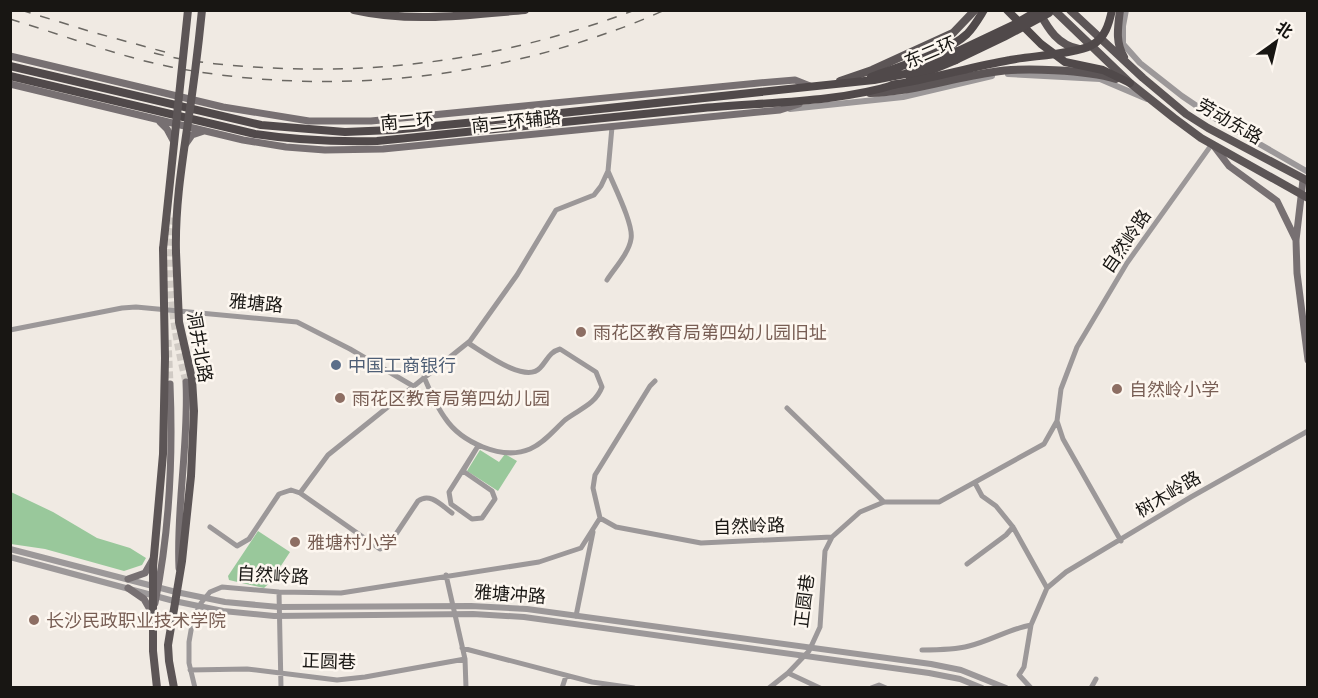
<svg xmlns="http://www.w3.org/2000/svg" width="1318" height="698" font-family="'Asap Condensed','Noto Sans SC',sans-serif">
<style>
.green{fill:#99c89b}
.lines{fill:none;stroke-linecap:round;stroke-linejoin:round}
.secondary-tunnel{stroke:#d0cac4;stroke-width:7;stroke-dasharray:7 3.5;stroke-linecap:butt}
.minor{stroke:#9c9899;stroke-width:5}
.tertiary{stroke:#9c9899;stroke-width:6}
.secondary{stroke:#777072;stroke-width:7}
.primary{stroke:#5c5556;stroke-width:8}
.trunk{stroke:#50494a;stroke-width:8}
.rail{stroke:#6b6863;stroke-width:1.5;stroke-dasharray:10 10;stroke-linecap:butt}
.primary-bridge{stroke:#5c5556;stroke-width:8}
.trunk-bridge{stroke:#50494a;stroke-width:8}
.education-dot{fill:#8d6e63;stroke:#fdf7f0;stroke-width:2}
.service-dot{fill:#5c6f8a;stroke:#fdf7f0;stroke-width:2}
.labels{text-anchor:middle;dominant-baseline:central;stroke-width:5;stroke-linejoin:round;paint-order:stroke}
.street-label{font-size:18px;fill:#181613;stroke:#fdf7f0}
.education-label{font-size:18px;fill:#785e54;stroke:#fdf7f0;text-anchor:start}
.service-label{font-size:18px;fill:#4e5e75;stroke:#fdf7f0;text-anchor:start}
</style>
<rect width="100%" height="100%" fill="#f0eae3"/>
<!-- green -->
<path class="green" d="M480,450L499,462L505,454L517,461L498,491L467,471Z
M11,492L53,512L97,538L130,548L146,558L142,565L124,571L45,549L11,544Z
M258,531L290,552L275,575L276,577L264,588L229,580L228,576Z"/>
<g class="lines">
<!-- secondary-tunnel -->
<path class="secondary-tunnel" d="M174,218C164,272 173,329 186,382
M168,340L170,384"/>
<!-- minor -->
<path class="minor" d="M607,280C614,269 629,253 631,239C634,225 614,186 608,171
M10,330L122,308L136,307L297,322L350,349L413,386
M424,377C430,391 436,406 445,418C461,442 502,461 530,449C544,443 554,430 565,420C579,409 595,405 602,387L596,372L560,349C549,352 547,361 540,368C525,384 483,352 468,343
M787,408L884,502
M1057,421L1063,439L1121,541
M478,446L449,492L451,504L472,519L482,518L495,499L492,491L463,471L478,446
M975,483L982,496L996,506L1013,527L1047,588L1031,625L1024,667L1019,675L1031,688
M300,493L328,455L470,341L517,275L556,210L594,195L601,186L608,171L612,127
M600,518L593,488L595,475L650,386L655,381
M210,527L237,546L249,539L279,494L291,490L300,493L380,549L388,546L418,501C430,492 441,505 452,513
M967,564L1006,535L1013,527
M446,575L465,659L466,688
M1047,588L1066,572L1191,497L1308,431
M279,592L281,688
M576,616L593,532
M462,648L592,682L634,688
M922,650C938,650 954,650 969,646C990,641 1009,629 1031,625
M190,670L247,669L337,680L365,677L465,659
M788,673L820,688
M195,688L189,663V642L193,619L201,603L210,592L222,587L279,592L341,593L539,562L581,548L600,518L616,527L701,543L832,537L860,512L884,502H939L1044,444L1057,421L1061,389L1077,347L1127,263L1212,144
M562,688L566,676
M769,688L788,673L809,651L820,627L825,551L832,537
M871,688L879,685L886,688
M1091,688L1096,679"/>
<!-- tertiary -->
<path class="tertiary" d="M1126,10L1123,26V44L1140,63L1182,96L1216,119L1308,172
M1008,74L1100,79L1147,99
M790,109L903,97L992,76
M10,549L176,592L225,602L279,607L471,606L527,609L931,664L961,670L1006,688
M10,557L174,601L223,611L274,616L473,614L524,617L929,673L960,679L982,688"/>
<!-- secondary -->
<path class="secondary" d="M10,56L223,107L309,121H371L759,83L795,80L810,86
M10,84L243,140L286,147L325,150L383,149L780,110L799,104
M160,122L167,129L174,142
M185,145L192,135L204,131
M1213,145L1229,166L1277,201L1296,240
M1303,180L1296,240L1297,273L1308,360
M179,568C176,506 189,444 186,382
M128,579L145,573L153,559
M128,588L144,599L152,613
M155,603C169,534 173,455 170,384"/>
<!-- primary -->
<path class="primary" d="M354,10C411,23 468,15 525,10
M1054,10L1130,83L1174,118L1201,138L1308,198
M1070,10L1143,78L1186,114L1208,128L1308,181
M1120,10C1118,27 1115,42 1124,57
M1039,12C1049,30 1058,45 1079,49
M840,81L872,70L953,33L975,10
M870,93C913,92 951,78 993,72C1023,67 1087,70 1116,79
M157,688L153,651V567L163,454L165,358L163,249
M174,688L169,661L168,645L182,561L191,476L194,411L192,379L179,322L176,252"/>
<!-- trunk -->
<path class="trunk" d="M1007,10L1041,44L1065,62L1103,70L1130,83
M10,66L261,125L345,132L392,130L476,122L874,80L905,74L958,51
M10,76L255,134C295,140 336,142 377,141C486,130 595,118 703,108C768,102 836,103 897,84
M871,77C897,67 947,53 967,34C974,27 979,18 984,10
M910,79L956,60"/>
<!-- rail -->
<path class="rail" d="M21,10L92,32L165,52
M10,19C63,35 117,56 171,67C315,95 473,82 610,32C628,26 647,18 665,10
M154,53C192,63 233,66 272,68C399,74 516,55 635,10"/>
<!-- primary-bridge -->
<path class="primary-bridge" d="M163,249L188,10
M176,252C175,210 181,170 187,129C193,90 198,50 202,10"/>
<!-- trunk-bridge -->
<path class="trunk-bridge" d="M958,51L1015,24L1039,10
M956,60L1004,37L1049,13
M892,85C932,79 970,67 1010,60C1029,56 1077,54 1092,45C1105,38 1109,24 1112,10"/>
</g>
<!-- markers -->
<g class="education-dot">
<circle cx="581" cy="332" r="6"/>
<circle cx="1117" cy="389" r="6"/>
<circle cx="340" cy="398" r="6"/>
<circle cx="295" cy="542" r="6"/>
<circle cx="34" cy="620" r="6"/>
</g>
<circle class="service-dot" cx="336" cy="365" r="6"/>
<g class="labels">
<!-- street labels -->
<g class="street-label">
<text transform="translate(930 52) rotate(-23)">东二环</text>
<text transform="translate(407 121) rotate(-5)">南二环</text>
<text transform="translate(516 121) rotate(-6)">南二环辅路</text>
<text transform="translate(1230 121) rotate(30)">劳动东路</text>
<text transform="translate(1126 241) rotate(-56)">自然岭路</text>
<text transform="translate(256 303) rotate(5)">雅塘路</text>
<text transform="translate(200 347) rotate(80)">洞井北路</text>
<text transform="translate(1168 494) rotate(-31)">树木岭路</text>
<text transform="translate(749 526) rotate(-2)">自然岭路</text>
<text transform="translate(273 575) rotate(3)">自然岭路</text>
<text transform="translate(510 594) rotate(4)">雅塘冲路</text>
<text transform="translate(804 601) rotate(-83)">正圆巷</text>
<text transform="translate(329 661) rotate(2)">正圆巷</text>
</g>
<!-- education labels -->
<g class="education-label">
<text x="593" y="332">雨花区教育局第四幼儿园旧址</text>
<text x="1129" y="389">自然岭小学</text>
<text x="352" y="398">雨花区教育局第四幼儿园</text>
<text x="307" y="542">雅塘村小学</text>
<text x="46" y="620">长沙民政职业技术学院</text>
</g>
<!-- service labels -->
<g class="service-label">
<text x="348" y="365">中国工商银行</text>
</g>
</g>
<!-- border -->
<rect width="1318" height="698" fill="none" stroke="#181613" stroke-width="24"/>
<!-- north arrow -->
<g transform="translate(1276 42) rotate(34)" stroke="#fdf7f0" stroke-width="4.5" paint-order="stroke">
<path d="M0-4.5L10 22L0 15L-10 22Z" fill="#181613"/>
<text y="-9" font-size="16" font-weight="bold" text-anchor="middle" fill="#181613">北</text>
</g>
</svg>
